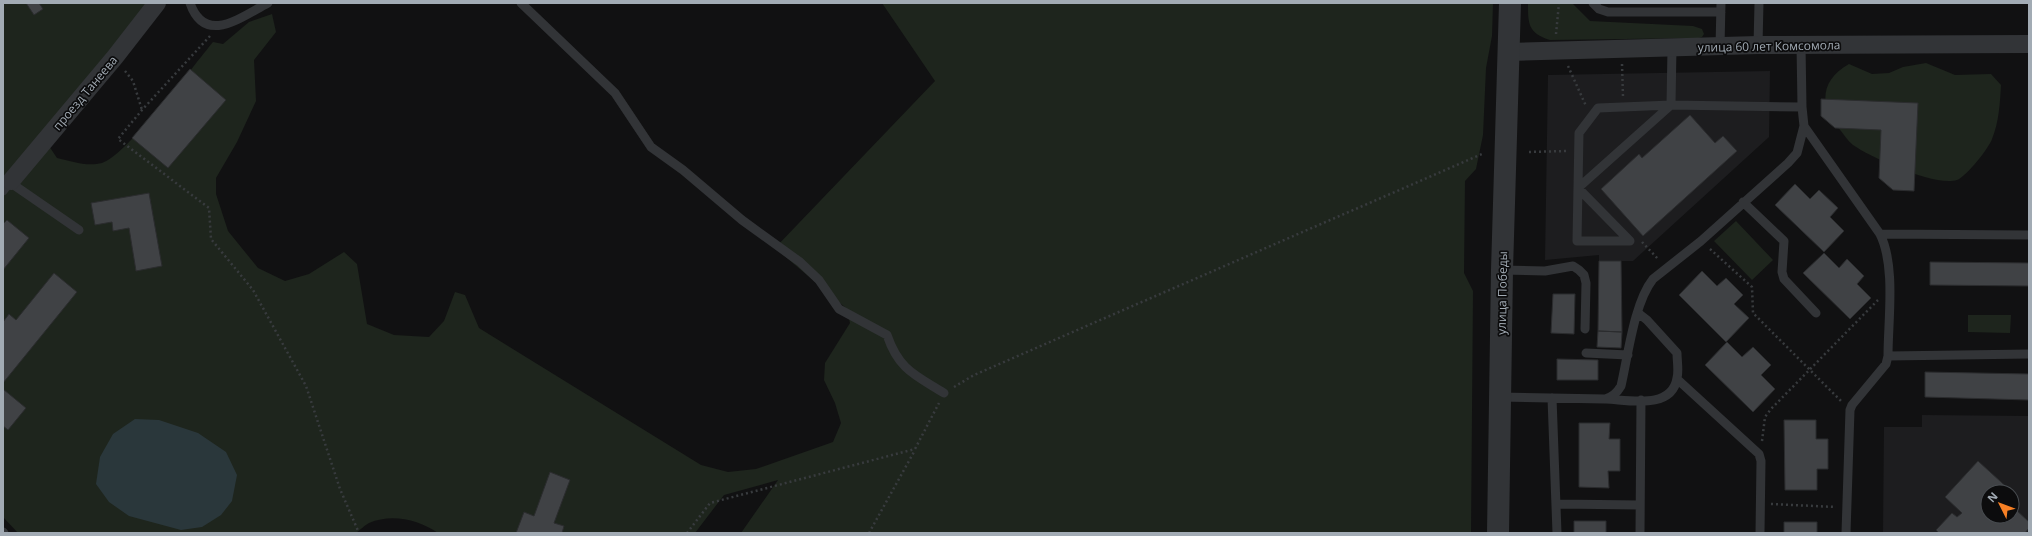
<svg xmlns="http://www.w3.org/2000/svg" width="2032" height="536" font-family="'Open Sans',sans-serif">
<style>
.built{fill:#1d1d1f;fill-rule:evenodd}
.green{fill:#1e251d}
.water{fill:#2a373b}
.building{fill:#404245;stroke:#2b2c2e}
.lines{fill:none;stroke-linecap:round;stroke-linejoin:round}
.path{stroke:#383b3e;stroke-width:2.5;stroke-dasharray:2 3;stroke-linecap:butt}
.service{stroke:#323437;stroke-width:9}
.minor{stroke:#323437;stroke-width:18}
.tertiary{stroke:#323437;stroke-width:22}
.labels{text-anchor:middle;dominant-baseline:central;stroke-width:3.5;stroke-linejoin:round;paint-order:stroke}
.street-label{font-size:12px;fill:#a2abb4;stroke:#0c0c0d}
</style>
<rect width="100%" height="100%" fill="#111112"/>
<!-- built -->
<path class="built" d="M1770,71L1769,137L1633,261H1599V255L1545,260L1548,75Z
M1922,415L2029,416V533H1883L1884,427H1922ZM1988,492H2012V516H1988Z"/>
<!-- green -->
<path class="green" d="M3,3H148L45,140L57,158C71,161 87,167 102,163C126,156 194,65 213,42L223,44L249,22L272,14L276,32L254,60L256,101L237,142L216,178V194L228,231L258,268L285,281L309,274L344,252L357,264L367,324L394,335L429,337L444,321L455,292L465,295L479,328L701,465L728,472L756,469L833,442L841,423L835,403L824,380L825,363L850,323L846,308L775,248L935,81L882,3H1493L1492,36L1486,68L1483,135L1476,169L1465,181L1464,273L1473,291L1471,533H741L778,480L724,495L695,533H438C419,520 392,513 369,523C365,525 360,530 356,533H18L3,517Z
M1528,3H1572L1590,21L1693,26L1702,29L1704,34L1702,37L1699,38L1550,40C1528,33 1528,24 1528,3Z
M1926,63L1955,75L1991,74L2001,85C2000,103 1999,122 1992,139C1989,148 1966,177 1957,180C1935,187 1872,158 1853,145C1848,141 1844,135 1841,131C1819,107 1819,81 1849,64L1872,74L1889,73L1903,67Z
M1736,221L1773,260L1752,280L1714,241Z
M1968,315H2011L2010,333L1968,332Z"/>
<!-- water -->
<path class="water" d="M135,419L159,420L198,433L226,452L237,475L232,501L221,515L202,527L181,530L129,516L109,502L96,484L100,457L113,434Z"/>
<!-- building -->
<path class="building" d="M26,3H39L43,9L34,15Z
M190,69L226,100L168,168L132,138Z
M1821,99L1918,103L1914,191L1893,190L1879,178L1881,130L1835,128L1821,116Z
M1690,115L1715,143L1723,136L1737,151L1643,236L1601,189L1639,154L1642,158Z
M1795,184L1810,199L1819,190L1838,208L1830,217L1844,231L1824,252L1775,205Z
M149,193L162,266L136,271L129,228L113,231L112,222L95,225L91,203Z
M7,220L29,238L3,270V224Z
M1824,253L1839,268L1847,259L1864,276L1857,284L1871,298L1850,319L1803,273Z
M1599,261H1621L1622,332L1598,331Z
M1930,262L2029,263V286L1930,285Z
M1702,271L1717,286L1726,278L1743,295L1734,304L1749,318L1726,342L1679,295Z
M54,273L77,292L3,383V322L9,314L16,320Z
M1553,294H1575L1574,334L1551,333Z
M1598,331L1622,332L1621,348L1597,347Z
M1727,342L1742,357L1753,347L1771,365L1761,375L1775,389L1753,412L1705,365Z
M1557,359L1598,360V380H1557Z
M1925,372L2029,374V400L1925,397Z
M3,389L26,408L8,430L3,426Z
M1784,420H1816V439H1828V469H1817V490H1785Z
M1579,423H1610L1609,439H1620V471H1608L1609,488L1579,487Z
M1978,461L2012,492H1988V516H2012V506L2029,522V528L2025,533H1939L1936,530L1952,513L1957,517L1962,513L1945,497Z
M550,472L570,480L554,523L564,526L562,533H516L524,512L534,516Z
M1574,521H1606V533H1574Z
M1784,522H1817V533H1784Z"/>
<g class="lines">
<!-- path -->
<path class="path" d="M1556,34L1559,3
M210,36L142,110L118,139L209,208L211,239L253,290L306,386L340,489L359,533
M1622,64L1623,97
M1568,66L1586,106
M125,71L133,81L142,110
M1529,152L1568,151
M1642,242L1659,260
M1710,249L1752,287L1753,313L1842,402
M954,387L974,375L1482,154
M1762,441L1765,417L1771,409L1878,300
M1771,504L1836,507
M687,533L710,503L915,449L939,403
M869,533L915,450"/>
<!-- service -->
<path class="service" d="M190,3C205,46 241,17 268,3
M521,3L615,93L651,147L683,170L742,220L800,262L819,280L839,309L887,335C899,370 915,375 944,393
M1593,3L1599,9L1608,12H1721
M1758,45L1759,3
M1801,45L1802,107L1804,126L1880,234C1896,266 1888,320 1888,356L1886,364L1852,405L1850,410L1846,533
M1720,47L1721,3
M1672,48L1671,105L1802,107
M8,181L79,230
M1578,188L1671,105
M1578,188L1630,241
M3,191L11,181
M1743,202L1784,241L1782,272L1784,279L1816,313
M1880,234L2029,235
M1630,241H1577L1579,133L1598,108L1671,105
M1502,270L1545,271L1573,266L1579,270L1584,275L1586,283L1585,329
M1586,353L1628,355
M1888,356L2029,354
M1677,379L1759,454L1761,461L1760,533
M1500,397L1605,399C1613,397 1617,393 1621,386C1628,356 1634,303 1653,279L1701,241L1788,163L1797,153L1804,126
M1552,398L1557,533
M1606,399C1629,400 1672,410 1677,378C1679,371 1677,361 1677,353L1647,320L1638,313
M1558,504L1640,505
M3,532L4,533
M1640,533L1641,400"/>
<!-- minor -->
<path class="minor" d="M1509,52L1758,45L2029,44
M11,181L115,57L157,3"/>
<!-- tertiary -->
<path class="tertiary" d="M1498,533L1502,270L1510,3"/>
</g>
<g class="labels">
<!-- street labels -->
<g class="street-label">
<text transform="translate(1769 46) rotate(-1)">улица 60 лет Комсомола</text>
<text transform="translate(85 93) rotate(-50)">проезд Танеева</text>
<text transform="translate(1502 293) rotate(-89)">улица Победы</text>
</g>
</g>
<!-- border -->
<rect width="2032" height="536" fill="none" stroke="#a2abb4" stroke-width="8"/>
<!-- north arrow -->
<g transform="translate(2000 504) rotate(312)"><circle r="19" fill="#0c0c0d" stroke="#484c50"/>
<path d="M0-3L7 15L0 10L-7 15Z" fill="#f78025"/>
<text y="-6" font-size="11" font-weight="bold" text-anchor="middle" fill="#a2abb4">N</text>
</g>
</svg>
